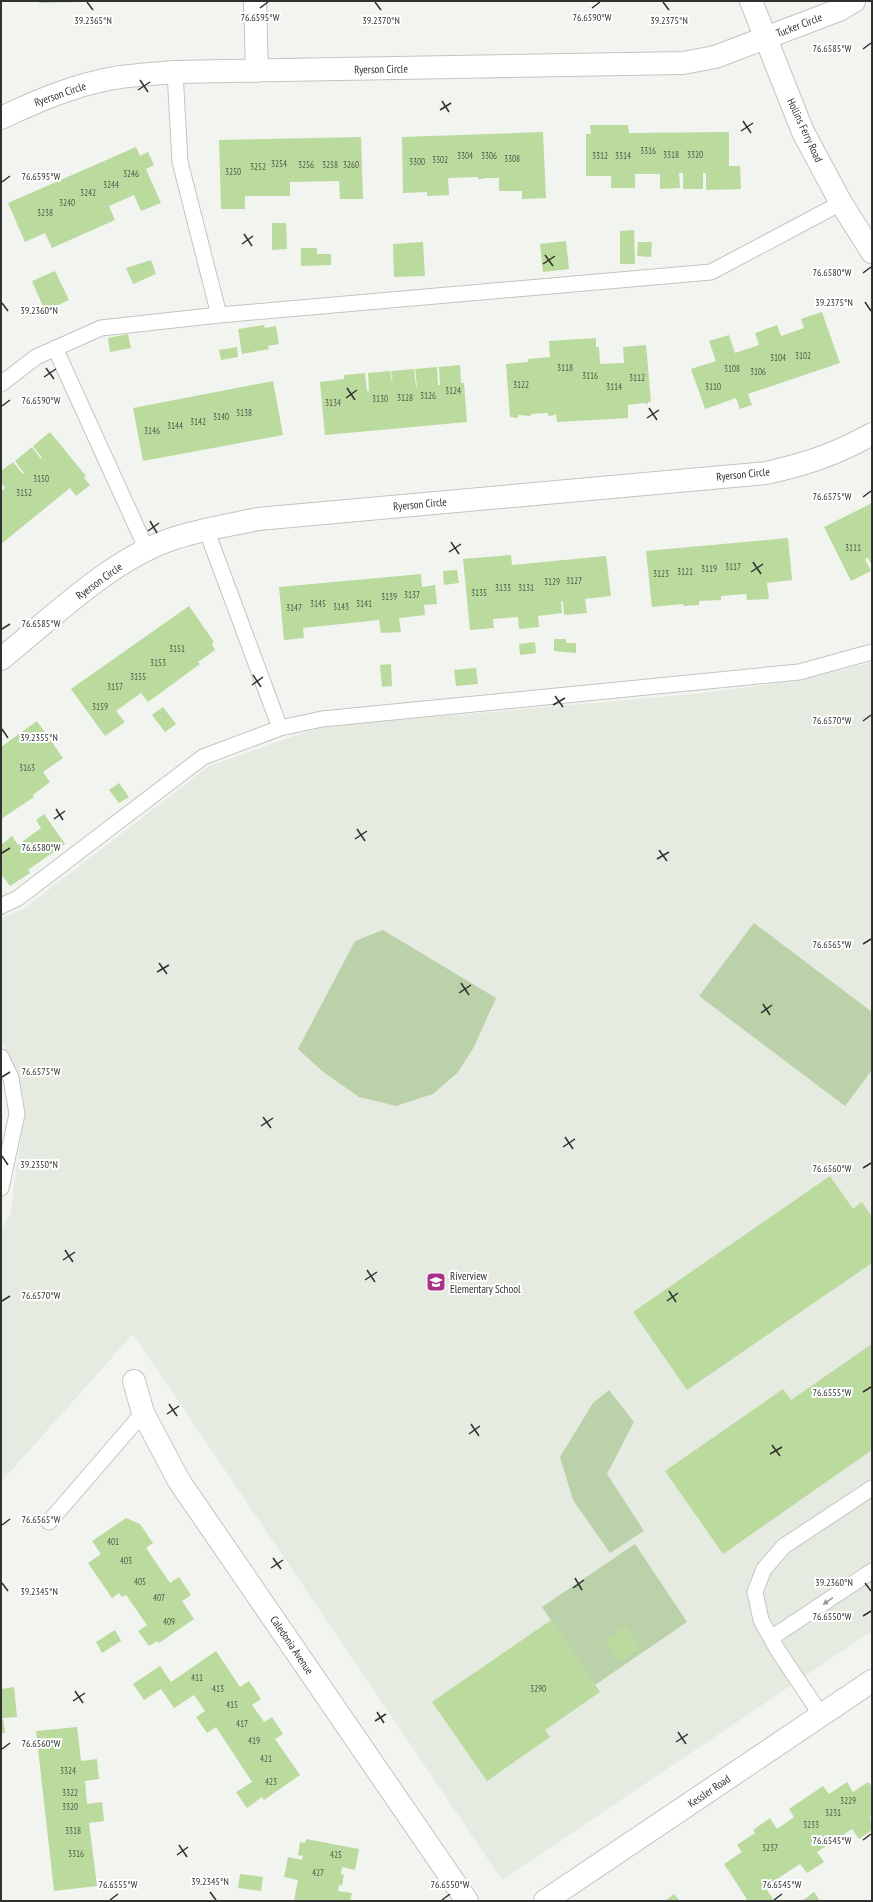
<svg xmlns="http://www.w3.org/2000/svg" width="873" height="1902" font-family="'PT Sans Narrow',sans-serif">
<style>
.built{fill:#e5ebe0}
.green{fill:#bbd1a9}
.building{fill:#bada9e}
.lines{fill:none;stroke-linecap:round;stroke-linejoin:round}
.service-casing{stroke:#c3c5c2;stroke-width:17}
.minor-casing{stroke:#c3c5c2;stroke-width:24}
.tertiary-casing{stroke:#c3c5c2;stroke-width:24}
.service{stroke:#fff;stroke-width:15}
.minor{stroke:#fff;stroke-width:22}
.tertiary{stroke:#fff;stroke-width:22}
.oneway{fill:#989897}
.ticks{fill:none;stroke:#30302f;stroke-width:1.5}
.labels{text-anchor:middle;dominant-baseline:central;stroke-width:4;stroke-linejoin:round;paint-order:stroke}
.number-label{font-size:9px;fill:#525a4b}
.street-label{font-size:11px;fill:#30302f;stroke:#fff}
.poi-label{font-size:11px;fill:#30302f;stroke:#fff;text-anchor:start}
.ticks-label{font-size:10px;text-anchor:middle;fill:#30302f;stroke:#fff;stroke-width:4;stroke-linejoin:round;paint-order:stroke}
</style>
<rect width="100%" height="100%" fill="#f2f4f0"/>
<!-- built -->
<path class="built" d="M872,662V1631L502,1880L133,1334L1,1482V1229L10,1216L24,1116L18,1077L1,1039V918L24,909L209,766L320,727L696,694L798,681Z"/>
<!-- green -->
<path class="green" d="M754,923L872,1012V1070L845,1106L699,996Z
M383,930L496,998L474,1047L458,1072L433,1094L396,1106L359,1097L322,1071L298,1049L355,941Z
M609,1390L634,1422L607,1474L644,1531L610,1553L573,1500L560,1457L593,1403Z
M635,1544L687,1622L595,1685L542,1607Z"/>
<!-- building -->
<path class="building" d="M39,1H82V2L39,3Z
M590,125H628L629,133L729,132V166H740L741,189L706,190V173H703V189H683V173H679L680,188L660,189V174H635V188H611V176H586V134H591Z
M543,132L546,198L522,199V191H499V177L497,178H484V179H478V177L448,178L449,195L427,196V192L403,193L402,137Z
M361,137L363,199H340L339,181L290,182V196H245V209H221L219,140Z
M136,147L140,156L148,152L154,165L146,169L161,203L141,211L134,195L109,206L115,220L52,248L45,233L25,242L8,203Z
M272,223H286L287,249L272,250Z
M634,230L635,264H620V231Z
M566,241L569,269L543,272L540,244Z
M423,242L425,276L394,277L393,244Z
M638,242H652L651,257L637,256Z
M301,248H317V254H331V265L301,266Z
M151,260L156,274L133,284L126,268Z
M55,271L69,300L45,311L32,281Z
M822,312L840,363L748,394L752,405L740,409L736,398L705,409L691,369L716,361L709,341L729,335L735,353L759,345L755,333L777,325L781,336L804,328L801,319Z
M264,325L265,328L276,326L279,344L268,346L269,349L242,354L238,329Z
M128,334L131,348L110,352L108,338Z
M596,338V347H599L600,364L624,363L623,347L646,345L651,402H648V404L643,403L628,405V418L557,422L556,413L555,415L548,416V413L531,414V416L518,415V418L510,417L506,364L528,362V359L550,357L549,341Z
M237,347L238,357L221,360L219,350Z
M460,365L461,383H464L467,422L325,435L320,382L344,379V375L365,373L367,391H369L368,373L390,371L393,388L391,371L414,369L416,387H417L415,369L437,367L438,385H440L439,367Z
M273,381L283,435L143,461L133,408Z
M50,432L86,476L84,478L90,485L76,496L70,488L1,544V492L5,488L1,482V471L13,462L23,474L24,473L15,461L32,447L41,459L42,458L33,446Z
M872,503V566L868,558L865,559L871,571L851,581L824,527Z
M788,538L792,580L767,583L769,599L747,600L746,594L721,596V600L699,601V605L684,606L683,604L652,607L646,551Z
M511,555L512,565L606,556L611,596L585,599L587,613L564,615L563,601L561,602L562,613L538,616L539,627L519,629L518,617L493,619L494,628L470,630L463,559Z
M457,570L459,583L444,585L443,571Z
M421,574L422,587L435,585L437,604L424,605L425,615L399,618L401,632L381,633L379,620L303,628L304,638L284,640L279,587Z
M189,606L214,642L212,644L215,650L198,662L200,664L148,702L141,693L116,711L125,722L105,736L71,689Z
M554,639H566V643H576V653L554,651Z
M535,642L536,653L520,655L519,644Z
M391,664L392,686L382,687L380,665Z
M476,668L478,684L456,686L454,670Z
M163,707L176,724L165,732L152,715Z
M37,721L63,758L43,772L50,782L33,795L34,797L1,819V747Z
M119,783L129,797L119,803L109,790Z
M44,814L65,844L28,870L30,873L10,886L1,874V859L3,857L1,855V845L12,836L18,845L41,828L36,820Z
M830,1176L853,1209L862,1202L872,1217V1263L687,1390L633,1312Z
M872,1344V1450L723,1554L665,1471L783,1389L791,1400Z
M126,1518L140,1524L153,1543L146,1548L170,1583L179,1577L191,1595L182,1601L194,1619L159,1643L157,1641L149,1646L138,1631L147,1625L126,1595L122,1597L119,1593L112,1598L88,1563L101,1554L92,1541Z
M551,1620L600,1692L545,1730L550,1737L487,1781L432,1702Z
M626,1626L640,1648L619,1662L605,1640Z
M115,1630L121,1641L102,1653L96,1642Z
M216,1651L240,1687L249,1681L261,1699L252,1705L264,1722L272,1717L283,1734L275,1739L300,1775L264,1800L262,1797L247,1808L236,1792L252,1782L216,1727L207,1733L196,1717L205,1711L194,1695L174,1708L161,1689L144,1700L133,1684L160,1666L171,1682Z
M14,1687L17,1717L3,1718L5,1733H1V1689Z
M77,1727L81,1761L97,1759L99,1779L85,1781L87,1804L102,1802L104,1821L89,1823L97,1886L54,1891L36,1731Z
M847,1782L853,1792L868,1782L872,1787V1816L870,1817L872,1830L859,1839L852,1829L817,1852L824,1862L807,1873L800,1864L765,1887L773,1899L770,1901H748L724,1864L742,1852L737,1845L755,1833L753,1830L770,1818L777,1829L794,1817L789,1809L823,1786L829,1794Z
M306,1839L359,1849L355,1870L342,1867L341,1874L344,1875L342,1886L339,1885L338,1891L352,1893L350,1901H294L298,1880L284,1877L288,1857L302,1860L303,1856L298,1855L300,1842L305,1843Z
M240,1874L263,1877L261,1891L238,1888Z
M814,1892L820,1901H802Z
M674,1894L680,1901H665Z"/>
<g class="lines">
<!-- service casing -->
<g class="service-casing">
<path id="service" d="M175,72L180,162L219,315
M55,348L147,550
M1,384L36,357L101,328L219,315L711,272L841,203
M206,529L280,728
M1,906L18,898L203,757L280,728L322,719L799,672L872,652
M1,1057L11,1078L17,1114L1,1188
M49,1522L143,1413
M771,1638L872,1571
M821,1715L777,1649L761,1620L755,1592L764,1569L784,1546L872,1488"/>
</g>
<!-- minor casing -->
<g class="minor-casing">
<path id="minor" d="M255,1L257,71
M1,118C37,101 74,85 114,78C134,75 155,74 175,72L683,63L715,57L839,10L854,1
M1,659C52,618 112,558 175,538C202,529 230,525 258,519L766,473C807,464 836,454 872,434
M134,1381L143,1413L179,1481L467,1901
M545,1901L872,1681"/>
</g>
<!-- tertiary casing -->
<g class="tertiary-casing">
<path id="tertiary" d="M751,1L803,132L841,203L872,252"/>
</g>
<!-- service -->
<use href="#service" class="service"/>
<!-- minor -->
<use href="#minor" class="minor"/>
<!-- tertiary -->
<use href="#tertiary" class="tertiary"/>
</g>
<!-- one-way arrows -->
<defs><path id="oneway-solid" d="M-6-.8H1V-3.2L6.5 0L1 3.2V.8H-6Z"/></defs>
<use class="oneway" href="#oneway-solid" transform="translate(828 1601) rotate(146)"/>
<!-- ticks -->
<path class="ticks" d="M87,2L93,10M375,2L381,10M663,2L669,10M260,8L268,2M592,8L600,2M863,49L871,43M140,80L148,92M138,90L150,82M442,101L449,112M440,110L451,103M743,121L751,133M741,131L753,123M2,182L10,176M244,234L252,246M242,244L253,236M545,255L553,266M543,264L555,256M863,273L871,267M865,302L871,311M2,303L8,311M46,368L54,379M44,377L56,369M347,388L355,400M346,398L357,390M2,406L10,400M649,408L657,420M647,418L659,410M863,497L871,491M150,521L157,533M148,531L159,523M451,542L459,554M449,552L461,544M753,562L761,574M751,572L763,564M2,629L10,624M253,675L261,687M252,685L263,677M555,696L563,707M553,705L565,698M863,721L871,715M2,729L8,738M56,809L63,820M54,819L65,811M357,829L365,841M355,839L367,831M659,850L667,861M2,853L10,848M657,859L669,852M863,944L871,939M159,963L167,974M157,972L169,965M461,983L469,995M459,993L471,985M763,1004L770,1015M761,1013L772,1005M2,1077L10,1072M263,1117L271,1128M261,1126L273,1118M565,1137L573,1149M563,1147L575,1139M2,1156L8,1165M863,1168L871,1163M65,1250L73,1262M63,1260L75,1252M367,1270L375,1282M365,1280L377,1272M669,1291L676,1302M2,1301L10,1296M667,1301L678,1293M863,1392L871,1387M169,1404L177,1416M167,1414L179,1406M471,1424L479,1436M469,1434L480,1426M772,1445L780,1456M770,1454L782,1447M2,1525L10,1519M273,1558L281,1569M271,1568L283,1560M575,1578L582,1590M2,1583L8,1591M865,1583L871,1591M573,1588L584,1580M863,1616L871,1611M75,1691L83,1703M73,1701L85,1693M377,1712L384,1723M375,1721L386,1714M678,1732L686,1744M676,1742L688,1734M2,1749L10,1743M863,1840L871,1834M179,1845L187,1857M177,1855L188,1847M210,1892L216,1900M110,1900L118,1894M442,1900L450,1894M774,1900L782,1894"/>
<!-- icons -->
<defs>
<g id="school-square" transform="scale(1)"><rect x="-9" y="-9" width="18" height="18" rx="4" fill="#a83086" stroke="#fff"/><path d="M0-5L7-2L0 1L-7-2ZM-4 1L0 2.5L4 1V4Q0 6-4 4Z" fill="#fff"/></g>
</defs>
<g fill-rule="evenodd">
<use href="#school-square" x="436" y="1282"/>
</g>
<g class="labels">
<!-- number labels -->
<g class="number-label">
<text x="648" y="150">3316</text>
<text x="671" y="154">3318</text>
<text x="695" y="154">3320</text>
<text x="465" y="155">3304</text>
<text x="489" y="155">3306</text>
<text x="600" y="155">3312</text>
<text x="623" y="155">3314</text>
<text x="512" y="158">3308</text>
<text x="440" y="159">3302</text>
<text x="417" y="161">3300</text>
<text x="279" y="163">3254</text>
<text x="306" y="164">3256</text>
<text x="330" y="164">3258</text>
<text x="351" y="164">3260</text>
<text x="258" y="166">3252</text>
<text x="233" y="171">3250</text>
<text x="131" y="173">3246</text>
<text x="111" y="184">3244</text>
<text x="88" y="192">3242</text>
<text x="67" y="202">3240</text>
<text x="45" y="212">3238</text>
<text x="803" y="355">3102</text>
<text x="778" y="357">3104</text>
<text x="565" y="367">3118</text>
<text x="732" y="368">3108</text>
<text x="758" y="371">3106</text>
<text x="590" y="375">3116</text>
<text x="637" y="377">3112</text>
<text x="521" y="384">3122</text>
<text x="614" y="386">3114</text>
<text x="713" y="386">3110</text>
<text x="453" y="390">3124</text>
<text x="428" y="395">3126</text>
<text x="405" y="397">3128</text>
<text x="380" y="398">3130</text>
<text x="333" y="402">3134</text>
<text x="244" y="412">3138</text>
<text x="221" y="416">3140</text>
<text x="198" y="421">3142</text>
<text x="175" y="425">3144</text>
<text x="152" y="430">3146</text>
<text x="41" y="478">3150</text>
<text x="24" y="492">3152</text>
<text x="853" y="547">3111</text>
<text x="733" y="566">3117</text>
<text x="709" y="568">3119</text>
<text x="685" y="571">3121</text>
<text x="661" y="573">3123</text>
<text x="574" y="580">3127</text>
<text x="552" y="581">3129</text>
<text x="503" y="587">3133</text>
<text x="526" y="587">3131</text>
<text x="479" y="592">3135</text>
<text x="412" y="594">3137</text>
<text x="389" y="596">3139</text>
<text x="318" y="603">3145</text>
<text x="364" y="603">3141</text>
<text x="341" y="606">3143</text>
<text x="294" y="607">3147</text>
<text x="177" y="648">3151</text>
<text x="158" y="662">3153</text>
<text x="138" y="676">3155</text>
<text x="115" y="686">3157</text>
<text x="100" y="706">3159</text>
<text x="27" y="767">3163</text>
<text x="113" y="1541">401</text>
<text x="126" y="1560">403</text>
<text x="140" y="1581">405</text>
<text x="159" y="1597">407</text>
<text x="169" y="1621">409</text>
<text x="197" y="1677">411</text>
<text x="218" y="1688">413</text>
<text x="538" y="1688">3290</text>
<text x="232" y="1704">415</text>
<text x="242" y="1723">417</text>
<text x="254" y="1740">419</text>
<text x="266" y="1758">421</text>
<text x="68" y="1770">3324</text>
<text x="271" y="1781">423</text>
<text x="70" y="1792">3322</text>
<text x="848" y="1800">3229</text>
<text x="70" y="1806">3320</text>
<text x="833" y="1812">3231</text>
<text x="811" y="1824">3233</text>
<text x="73" y="1830">3318</text>
<text x="770" y="1847">3237</text>
<text x="76" y="1853">3316</text>
<text x="336" y="1854">425</text>
<text x="318" y="1872">427</text>
</g>
<!-- street labels -->
<g class="street-label">
<text transform="translate(799 25) rotate(-21)">Tucker Circle</text>
<text transform="translate(381 69) rotate(-1)">Ryerson Circle</text>
<text transform="translate(60 94) rotate(-19)">Ryerson Circle</text>
<text transform="translate(805 130) rotate(65)">Hollins Ferry Road</text>
<text transform="translate(743 474) rotate(-6)">Ryerson Circle</text>
<text transform="translate(420 504) rotate(-5)">Ryerson Circle</text>
<text transform="translate(99 581) rotate(-36)">Ryerson Circle</text>
<text transform="translate(292 1645) rotate(56)">Caledonia Avenue</text>
<text transform="translate(709 1791) rotate(-34)">Kessler Road</text>
</g>
<!-- poi labels -->
<g class="poi-label">
<text x="450" y="1276">Riverview<tspan x="450" dy="13">Elementary School</tspan></text>
</g>
</g>
<g class="ticks-label">
<text x="592" y="21">76.6590°W</text>
<text x="260" y="21">76.6595°W</text>
<text x="93" y="24">39.2365°N</text>
<text x="381" y="24">39.2370°N</text>
<text x="669" y="24">39.2375°N</text>
<text x="832" y="52">76.6585°W</text>
<text x="41" y="180">76.6595°W</text>
<text x="832" y="276">76.6580°W</text>
<text x="834" y="306">39.2375°N</text>
<text x="39" y="314">39.2360°N</text>
<text x="41" y="404">76.6590°W</text>
<text x="832" y="500">76.6575°W</text>
<text x="41" y="627">76.6585°W</text>
<text x="832" y="724">76.6570°W</text>
<text x="39" y="741">39.2355°N</text>
<text x="41" y="851">76.6580°W</text>
<text x="832" y="948">76.6565°W</text>
<text x="41" y="1075">76.6575°W</text>
<text x="39" y="1168">39.2350°N</text>
<text x="832" y="1172">76.6560°W</text>
<text x="41" y="1299">76.6570°W</text>
<text x="832" y="1396">76.6555°W</text>
<text x="41" y="1523">76.6565°W</text>
<text x="834" y="1586">39.2360°N</text>
<text x="39" y="1595">39.2345°N</text>
<text x="832" y="1620">76.6550°W</text>
<text x="41" y="1747">76.6560°W</text>
<text x="832" y="1844">76.6545°W</text>
<text x="210" y="1885">39.2345°N</text>
<text x="118" y="1888">76.6555°W</text>
<text x="450" y="1888">76.6550°W</text>
<text x="782" y="1888">76.6545°W</text>
</g>
<!-- border -->
<rect width="873" height="1902" fill="none" stroke="#30302f" stroke-width="4"/>
</svg>
